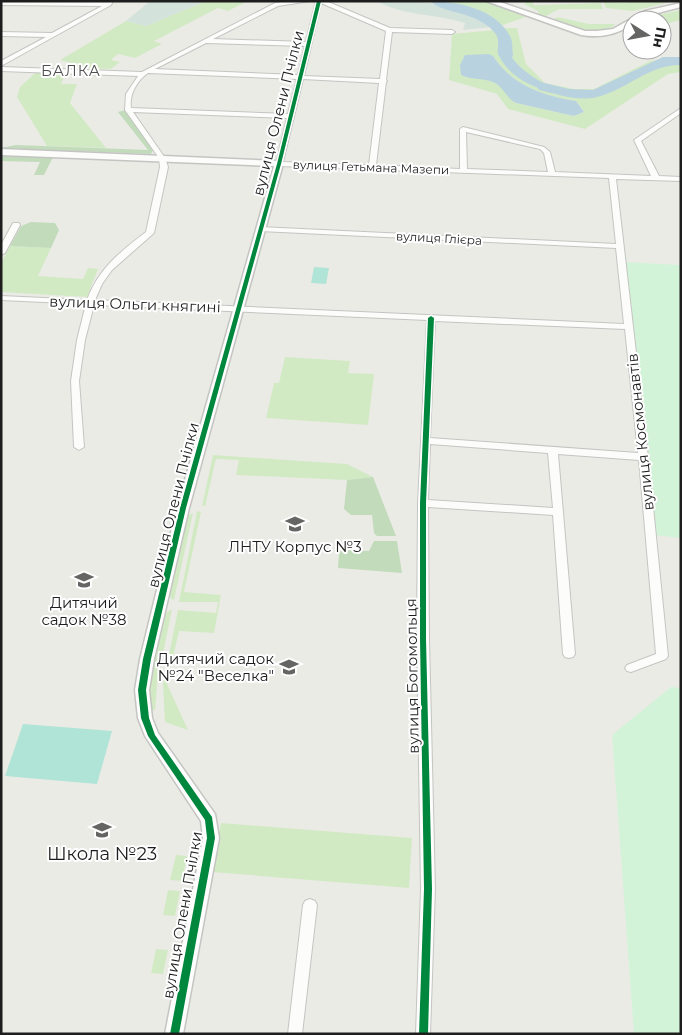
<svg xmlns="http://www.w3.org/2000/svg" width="682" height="1035" font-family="Montserrat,sans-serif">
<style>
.grass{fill:#d2eac4;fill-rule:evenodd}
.forest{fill:#c1dbbb}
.wetland{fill:#d3e3dc}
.park{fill:#d3f3d8}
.pitch{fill:#b0e4d6}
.water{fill:#b9d2e0}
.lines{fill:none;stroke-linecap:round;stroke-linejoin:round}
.river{fill:#b9d2e0;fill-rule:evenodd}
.minor-casing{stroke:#c4c4c2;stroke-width:2}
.tertiary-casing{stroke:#c4c4c2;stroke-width:3}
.minor{fill:#fcfcfb;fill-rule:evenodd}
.tertiary{fill:#fcfcfb;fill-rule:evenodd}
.cycleway-casing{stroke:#fff;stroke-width:3}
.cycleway{fill:#00873e;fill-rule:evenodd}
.labels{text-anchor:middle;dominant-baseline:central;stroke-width:4;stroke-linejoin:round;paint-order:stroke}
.far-street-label{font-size:12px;fill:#1d1d1d;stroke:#fff}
.far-quarter-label{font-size:15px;letter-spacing:1px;fill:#505050;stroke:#fff}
.street-label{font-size:15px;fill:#1d1d1d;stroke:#fff}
.poi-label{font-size:15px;fill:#1d1d1d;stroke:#fff}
.near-poi-label{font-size:18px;fill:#1d1d1d;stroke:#fff}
</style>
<rect width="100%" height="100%" fill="#ebebe6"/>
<!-- grass -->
<path class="grass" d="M206,1H248L228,11L218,8L154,41L162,44L135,58L118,54L111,60L120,62L111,69L67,67L71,63L60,60L126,21L146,26Z
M443,1H483L528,16L500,26L489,18Z
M528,1H532L534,5L601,3L603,9H559L544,17L539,15L538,11L524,4Z
M630,1H675L633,11L606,8L603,2L628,3Z
M681,10V20L662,25V20L641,19Z
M557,17L589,24H615C602,41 569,25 553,20Z
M507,28H517L526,64L545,83L574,89H594L650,61L681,57V72L668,74L585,129L508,109L497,94L449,80L452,34L495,30C501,40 496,44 499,52C506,76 537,89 558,95L562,90C545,86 516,72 510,54C508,49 510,43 510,38L503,29ZM493,56C513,86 542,95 576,101L584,112L574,116L516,103C510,100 510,96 506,91C497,79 479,78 465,77Z
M36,72L66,73L61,84H77L70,103L106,148L47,146L17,97L20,87Z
M10,246L51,248L38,276L83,279L88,268L98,269L87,297L1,292V263Z
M285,357L350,361L348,373L374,374L368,425L266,418L274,383H279Z
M213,455L347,464L373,477L347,480L236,475L239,460L216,459L205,506H202Z
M197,511L201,512L184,592L221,595L214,633L179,631L167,684L188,730L165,722L163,684L178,610L216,613L218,602H179Z
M193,513L174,600L169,597L186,517Z
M172,609L157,684L155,710H151C148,675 156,648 164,614Z
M221,823L412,838L409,888L212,872Z
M176,855L187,856L182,881L170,880Z
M168,890L180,891L175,916L163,915Z
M156,949L168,950L163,974L151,973Z"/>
<!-- forest -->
<path class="forest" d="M125,110L153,150L151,154L1,148L16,145L148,150L118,112Z
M1,156L53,157L44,175H34L40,162L1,161Z
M31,222L55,223L59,230L51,248L10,246L21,226Z
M373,477L396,536H377L374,533L372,515H351L344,509L347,480Z
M374,541H397L402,573L338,568L339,553L341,550L369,551Z"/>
<!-- wetland -->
<path class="wetland" d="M150,1H206L146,26L126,21Z
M376,1C415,1 459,0 491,27L463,30L465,23C432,13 407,17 376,1Z"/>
<!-- park -->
<path class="park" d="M624,262L681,265V538L654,535Z
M671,687L681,688V1034H634L612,735Z"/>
<!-- pitch -->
<path class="pitch" d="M314,267L329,268L326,284L311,283Z
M23,724L112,731L97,784L5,776Z"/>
<!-- water -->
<path class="water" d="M429,1C453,1 480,11 500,26L491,27C474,12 450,8 429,1Z
M503,29L510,38V55C526,77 547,87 574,92L572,97C545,92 513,83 499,56C495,48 502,42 495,30Z
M489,54L493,56C513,86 542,95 576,101L584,112L574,116L516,103C506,98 504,87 493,82C483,78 471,80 461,75L460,65L465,55Z"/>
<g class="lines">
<!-- river -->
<path class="river" d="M430,1C457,1 496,9 510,36C513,41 512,49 513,55L512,58H502C497,49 501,39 494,32C477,11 443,14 430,1Z
M663,57H681V65C647,65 627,90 597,97C579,102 557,94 539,90L537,87L544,83L569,89L593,90Z"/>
<!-- minor casing -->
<g class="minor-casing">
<path id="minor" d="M1,1L107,2L113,1L111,5L1,66V61L46,37L1,36V32L52,33L102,6L1,5Z
M288,1H310L278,6L213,39L306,42L316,1H326L390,28L452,30L455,32L452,34L392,32L386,80L387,81L386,82L376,165L460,169V129L463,127L544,147L550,152L555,172L651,176L634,140L681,108V113L641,141L659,176L681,177V181L616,179L648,457L668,656L666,659L631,672L627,671L625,668L627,665L656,654L639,460L558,454L575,654L573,657L569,658L565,657L563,654L553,515L428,507L429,639L435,889L430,1034H416L421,889L417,639L418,503L427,320L94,305L85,340L79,381L84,447L79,450L74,447L71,381L77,340L86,304L1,300V296L87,300C98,269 121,251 146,232L160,167L159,158L125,110L126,94L138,76L1,71V67L142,72L275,3ZM321,3L386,31L380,79L304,76ZM206,43L305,46L298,75L155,69ZM148,73L297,79L288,114L131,108C129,94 137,81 148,73ZM303,79L379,83L369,165L283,162ZM133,112L287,118L276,164L279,166L609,178L616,244L260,227L256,229L260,231L616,248L624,324L95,300L102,284L112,270L154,233L168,167L165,158ZM466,132L540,149L544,153L548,172L467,169ZM435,321L625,329L638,453L430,438ZM430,444L548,453L553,508L428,500Z
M13,223H19L20,225L5,253L1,255V245Z
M310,899L315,901L317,905L302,1034H288L303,905L305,901Z"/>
</g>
<!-- tertiary casing -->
<g class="tertiary-casing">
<path id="tertiary" d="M486,1H497L585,31H597L613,29L645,11L681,3V7L650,15L639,20H632V24C617,35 599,38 581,35Z
M1,149L279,161L283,164L189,508L154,659L149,690L152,718L158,733L215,814L219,838L183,1034H165L203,838L201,821L145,736L138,718L135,690L140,659L177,508L274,166L1,155Z"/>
</g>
<!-- minor -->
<use href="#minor" class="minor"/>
<!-- tertiary -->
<use href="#tertiary" class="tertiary"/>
<!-- cycleway casing -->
<g class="cycleway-casing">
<path id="cycleway" d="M317,1H321L281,164L186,508L151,659L146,690L149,718L155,735L212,817L215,838L179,1034H170L207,838L205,820L148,736L141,718L138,690L143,659L180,508L277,164Z
M431,316L434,318L426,503V639L432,889L428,1034H419L424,889L420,639V503L428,318Z"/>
</g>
<!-- cycleway -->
<use href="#cycleway" class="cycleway"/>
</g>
<!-- icons -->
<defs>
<g id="university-bare" transform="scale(1.5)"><path d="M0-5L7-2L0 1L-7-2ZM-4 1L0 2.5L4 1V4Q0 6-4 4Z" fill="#656563" stroke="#fff" stroke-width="2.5" paint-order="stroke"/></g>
<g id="school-bare" transform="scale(1.5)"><path d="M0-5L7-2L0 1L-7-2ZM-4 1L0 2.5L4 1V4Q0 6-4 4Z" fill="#656563" stroke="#fff" stroke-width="2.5" paint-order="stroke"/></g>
</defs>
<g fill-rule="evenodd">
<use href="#university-bare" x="295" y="524"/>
<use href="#school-bare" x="84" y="580"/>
<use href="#school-bare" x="289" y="667"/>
<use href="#school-bare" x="102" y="830"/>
</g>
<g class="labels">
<!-- far-street labels -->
<g class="far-street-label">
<text transform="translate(371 167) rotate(2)">вулиця Гетьмана Мазепи</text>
<text transform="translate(439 238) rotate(3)">вулиця Глієра</text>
</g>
<!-- far-quarter labels -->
<g class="far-quarter-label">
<text x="71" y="70">БАЛКА</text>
</g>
<!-- street labels -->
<g class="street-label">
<text transform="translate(278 113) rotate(-76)">вулиця Олени Пчілки</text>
<text transform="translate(135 304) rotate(2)">вулиця Ольги княгині</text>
<text transform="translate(640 432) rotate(-96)">вулиця Космонавтів</text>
<text transform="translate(173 505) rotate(-76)">вулиця Олени Пчілки</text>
<text transform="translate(412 676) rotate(-91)">вулиця Богомольця</text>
<text transform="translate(182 915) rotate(-80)">вулиця Олени Пчілки</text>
</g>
<!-- poi labels -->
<g class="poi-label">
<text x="295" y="546">ЛНТУ Корпус №3</text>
<text x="84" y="602">Дитячий<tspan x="84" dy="17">садок №38</tspan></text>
<text x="274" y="658" text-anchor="end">Дитячий садок<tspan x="274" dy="17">№24 "Веселка"</tspan></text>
</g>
<!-- near-poi labels -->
<g class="near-poi-label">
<text x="102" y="854">Школа №23</text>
</g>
</g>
<!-- border -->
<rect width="682" height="1035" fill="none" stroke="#1d1d1d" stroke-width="5"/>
<!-- north arrow -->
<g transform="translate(647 35) rotate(101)"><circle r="24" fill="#ffffff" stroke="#a5a5a5"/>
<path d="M0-4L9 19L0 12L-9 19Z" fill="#656563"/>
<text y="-8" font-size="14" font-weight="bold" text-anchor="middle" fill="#1d1d1d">Пн</text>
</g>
</svg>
